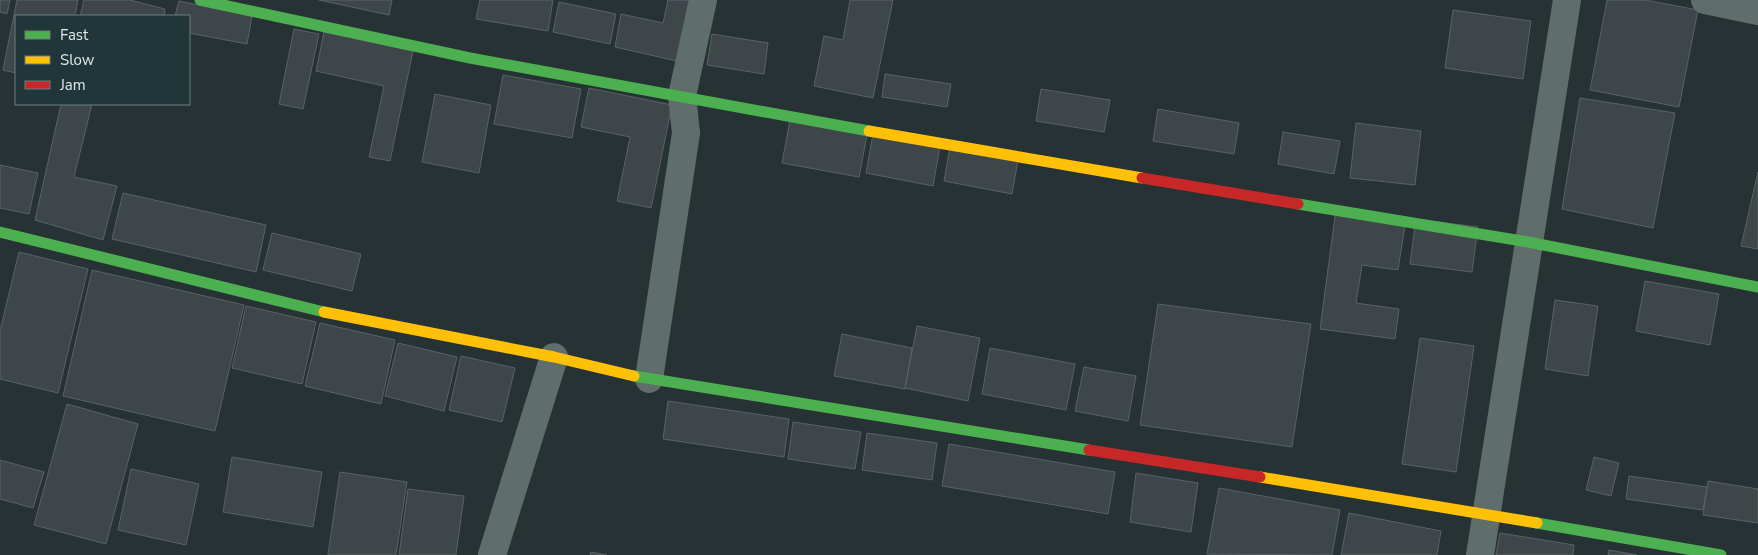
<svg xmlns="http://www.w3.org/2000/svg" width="1758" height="555" font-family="'Nunito Sans',sans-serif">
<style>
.building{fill:#3e4649;stroke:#5a6265}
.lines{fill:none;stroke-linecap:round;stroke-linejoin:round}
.street{stroke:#5f6e6b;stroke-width:28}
.fast{stroke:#4caf50;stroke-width:11}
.slow{stroke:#ffc107;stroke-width:11}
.jam{stroke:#c62828;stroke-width:11}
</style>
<rect width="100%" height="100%" fill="#263233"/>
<!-- building -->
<path class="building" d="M0,0H10L7,14L0,12Z
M17,0H78L75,16H16V73L3,70Z
M84,0H130L165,9L164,16H80Z
M319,0H392L389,15Z
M480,0H553L548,31L476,19Z
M668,0H694L681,62L615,47L621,14L663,23Z
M850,0H893L873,98L814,86L824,36L843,40Z
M1607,0H1645L1698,10L1679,107L1590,90Z
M179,1L252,16L247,44L189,33V16H175Z
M559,2L616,14L610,44L553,32Z
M1453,10L1531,21L1523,79L1445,68Z
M294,29L319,34L303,109L279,104Z
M324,32L413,51L390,161L369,157L384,86L316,71Z
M712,34L768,43L764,74L707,65Z
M885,74L951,84L947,107L882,97Z
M503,75L581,89L572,138L494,124Z
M589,88L672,105L651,208L617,201L630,137L581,127Z
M1041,89L1110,100L1104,132L1036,121Z
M435,94L491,105L479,173L422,162Z
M1580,98L1675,113L1653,228L1562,209Z
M61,104H92L74,177L117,186L103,240L35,220Z
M1158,109L1239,123L1234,154L1153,141Z
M790,120L867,135L859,177L782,163Z
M1356,123L1421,131L1415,185L1350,178Z
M1283,132L1340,141L1334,174L1278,164Z
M873,134L940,147L933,186L866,173Z
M950,147L1018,160L1012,194L944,181Z
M0,165L38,173L29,214L0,208Z
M1758,172V249L1741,246Z
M123,193L266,225L256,272L112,239Z
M1336,209L1406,219L1398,270L1362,265L1356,303L1399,309L1395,339L1320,329Z
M1416,219L1478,227L1472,272L1410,264Z
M272,233L361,254L352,291L263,270Z
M19,252L88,269L58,393L0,379V331Z
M92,270L244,305L215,431L63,396Z
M1645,281L1719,294L1710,345L1636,331Z
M1555,300L1598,306L1588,376L1545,369Z
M1158,304L1311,324L1292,447L1140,425Z
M246,306L316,322L302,384L232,368Z
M320,323L395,340L381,404L305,386Z
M917,326L980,338L968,401L905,388Z
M842,334L912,348L905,389L834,376Z
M1420,338L1474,346L1456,472L1402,464Z
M398,343L457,357L444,411L385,396Z
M990,348L1075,364L1066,410L982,394Z
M461,356L515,368L502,422L449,410Z
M1084,367L1136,376L1128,421L1075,411Z
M668,401L789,419L784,457L663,439Z
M67,404L138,424L106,544L34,525Z
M793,422L861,432L855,469L788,459Z
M867,433L937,443L932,480L862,470Z
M949,444L1115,472L1108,514L942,486Z
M232,457L322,472L313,527L223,512Z
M1594,457L1619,463L1611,496L1586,490Z
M0,460L44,472L33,508L0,499Z
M131,469L199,484L186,545L118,530Z
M340,472L407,482L396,555H328Z
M1136,473L1198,483L1191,532L1130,522Z
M1629,476L1707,487L1703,510L1626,499Z
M1708,481L1758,489V523L1703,515Z
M1219,488L1340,510L1332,555L1207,554Z
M408,489L464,496L456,555H399Z
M1349,513L1441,531L1437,555H1341Z
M1500,533L1574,545L1573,555H1496Z
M1609,550L1637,555H1608Z
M591,552L607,555H590Z"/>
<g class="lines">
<!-- street -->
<path class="street" d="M1705,0L1758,11
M649,379L686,133L682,96L703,0
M492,555L554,357
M1480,555L1567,0"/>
<!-- fast -->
<path class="fast" d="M200,0L470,58L869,131
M1298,204L1528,242L1758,287
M0,232L324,312
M634,376L1089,450
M1537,523L1721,555"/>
<!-- slow -->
<path class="slow" d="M869,131L1142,178
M324,312L554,357L634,376
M1260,477L1537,523"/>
<!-- jam -->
<path class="jam" d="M1142,178L1298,204
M1089,450L1260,477"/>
</g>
<!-- legend -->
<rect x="15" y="15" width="175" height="90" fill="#213638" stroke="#6c7e80"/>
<rect x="25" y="31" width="25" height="8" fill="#4caf50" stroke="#6c7e80"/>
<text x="60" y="40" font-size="15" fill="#ddeaeb">Fast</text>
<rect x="25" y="56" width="25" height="8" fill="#ffc107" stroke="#6c7e80"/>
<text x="60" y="65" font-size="15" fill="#ddeaeb">Slow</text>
<rect x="25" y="81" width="25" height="8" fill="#c62828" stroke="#6c7e80"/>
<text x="60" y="90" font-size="15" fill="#ddeaeb">Jam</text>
</svg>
